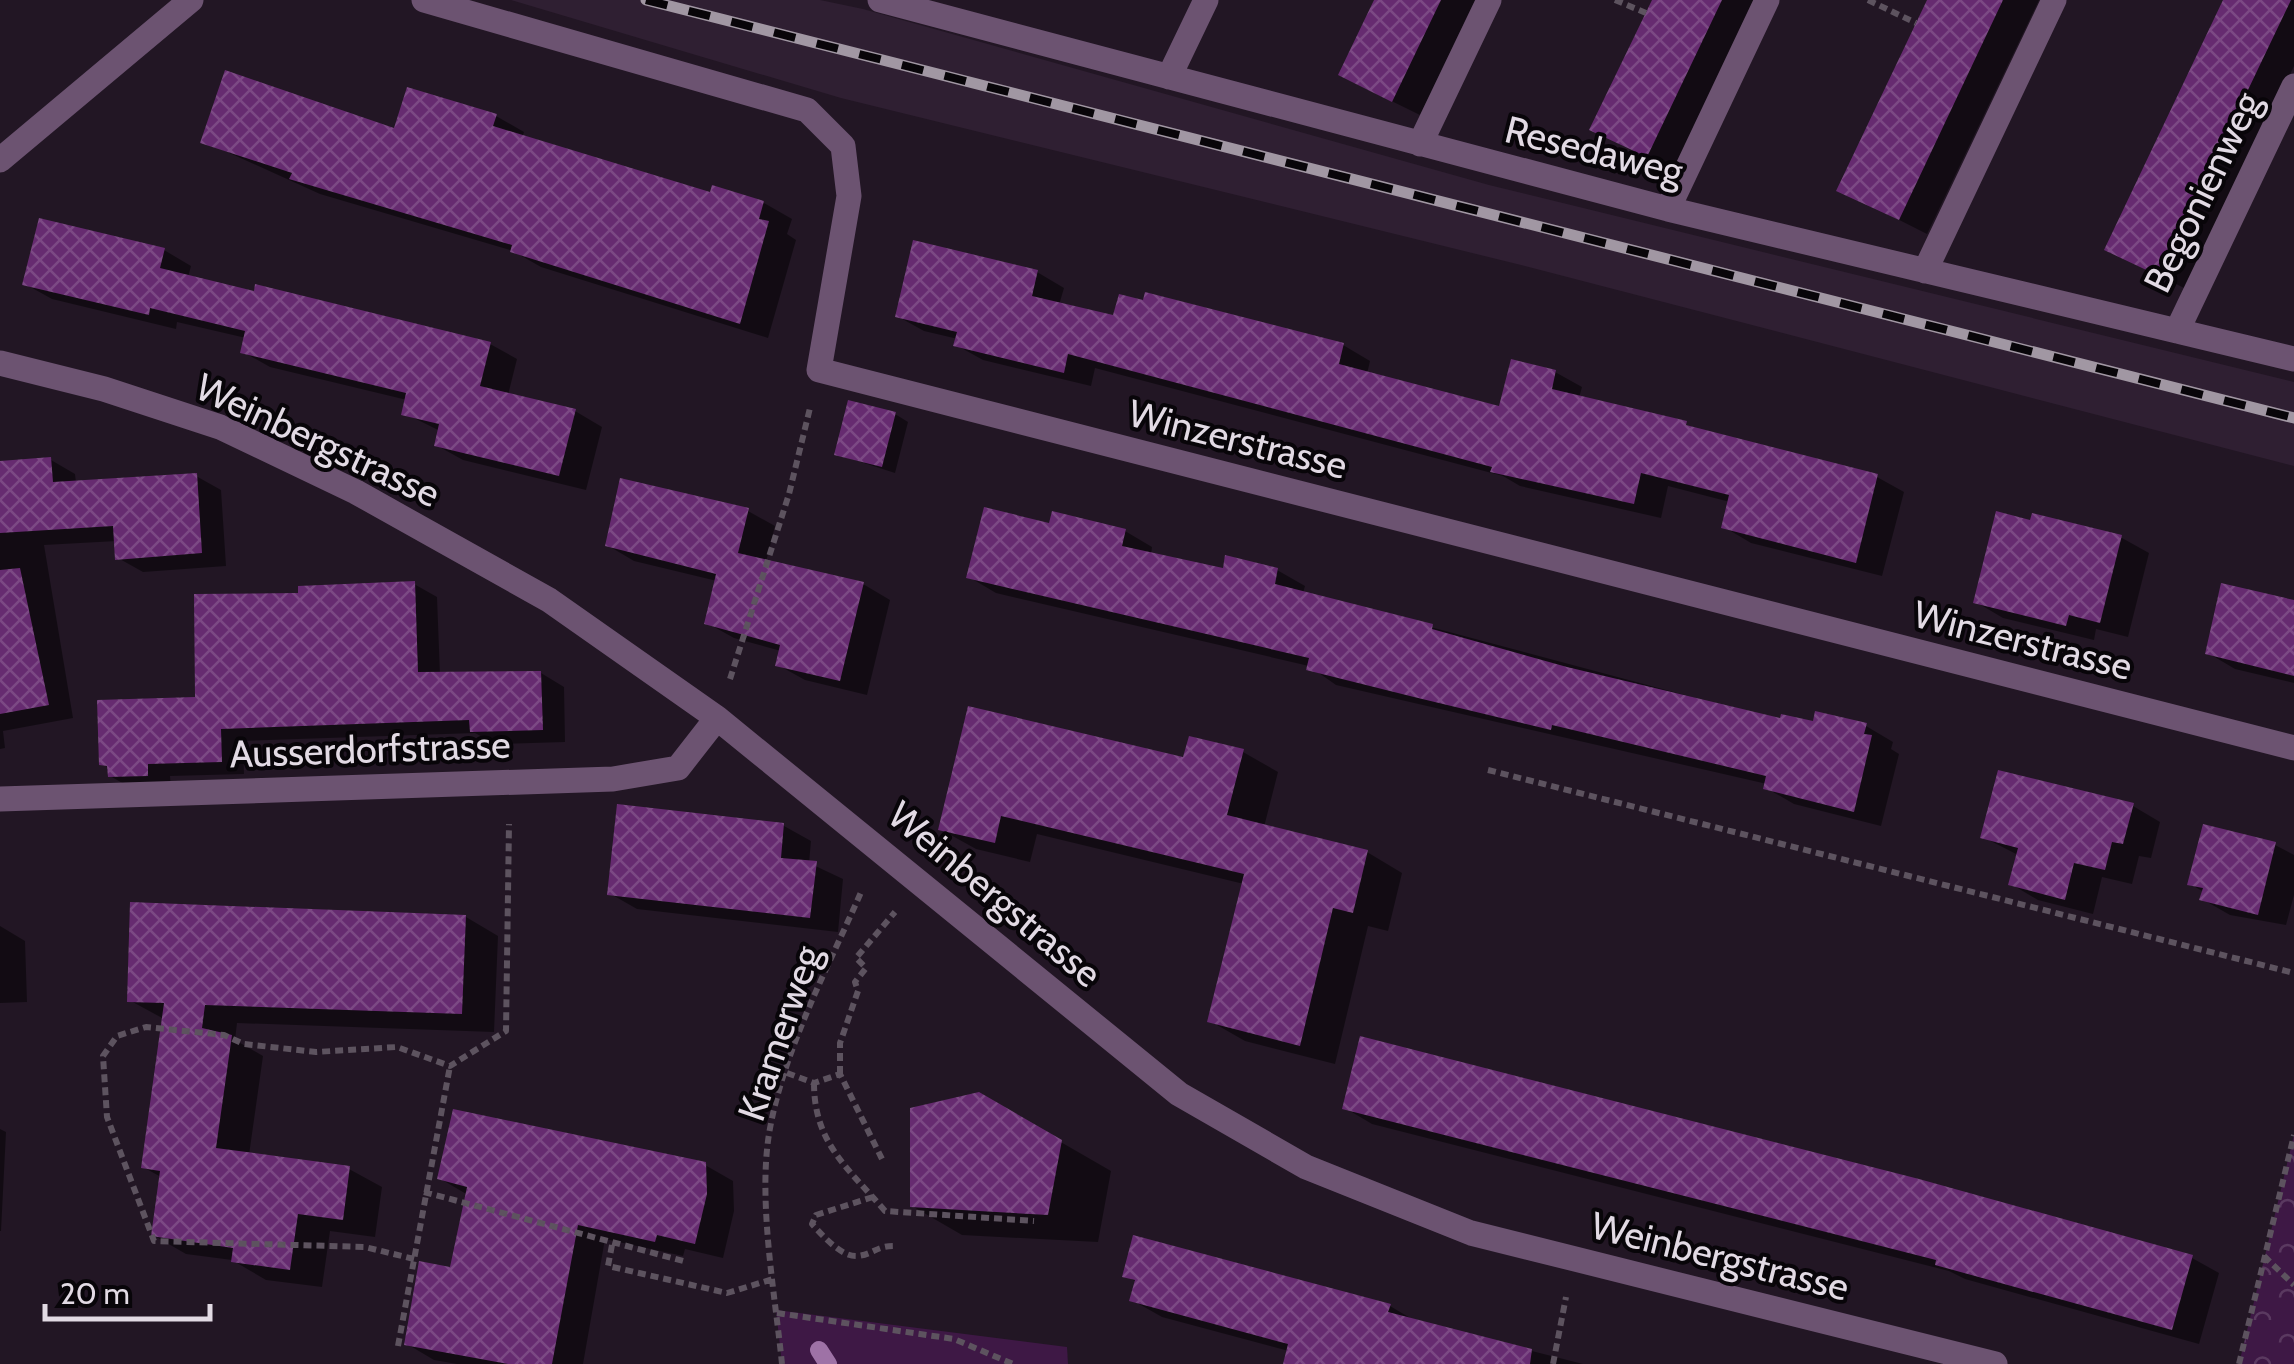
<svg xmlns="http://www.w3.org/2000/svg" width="2294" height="1364" font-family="Cabin,sans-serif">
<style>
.built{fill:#2f1f32}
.grass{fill:#3e1845}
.park{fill:url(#park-crowns)}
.shadow{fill:#0007}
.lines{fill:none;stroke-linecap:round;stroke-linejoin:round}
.stream{stroke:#9e72a6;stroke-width:18}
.building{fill:url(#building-cross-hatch)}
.path{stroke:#5d535f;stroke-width:6;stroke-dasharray:8 5;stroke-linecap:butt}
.street{stroke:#6c5371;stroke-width:25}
.rail-casing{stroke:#a197a3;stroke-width:11}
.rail{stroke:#080509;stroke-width:8;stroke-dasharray:22;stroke-linecap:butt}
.labels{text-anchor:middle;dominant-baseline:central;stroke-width:8;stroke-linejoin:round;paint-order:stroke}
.street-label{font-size:38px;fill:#e2dae4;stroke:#080509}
</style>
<defs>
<pattern id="park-crowns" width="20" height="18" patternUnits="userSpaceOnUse" patternTransform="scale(2.5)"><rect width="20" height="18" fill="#3e1845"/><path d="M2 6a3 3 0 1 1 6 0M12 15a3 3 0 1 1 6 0" fill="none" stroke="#5a3960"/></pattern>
<pattern id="building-cross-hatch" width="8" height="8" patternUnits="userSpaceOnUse" patternTransform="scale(2.5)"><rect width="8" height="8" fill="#662b70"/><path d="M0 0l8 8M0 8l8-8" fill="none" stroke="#7c4984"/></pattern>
</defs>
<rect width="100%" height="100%" fill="#221624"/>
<!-- built -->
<path class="built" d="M511,0H820L863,9L1489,185L2294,382V466L1517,264L841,98Z"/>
<!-- grass -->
<path class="grass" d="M776,1310L1067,1347L1068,1364H782Z"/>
<!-- park -->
<path class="park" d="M2294,1135V1364H2239Z"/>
<!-- shadow -->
<path class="shadow" d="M1377,0H1475L1420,115L1369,90Z
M1655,0H1757L1675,171L1593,129Z
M1930,0H2039L1927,234L1840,190Z
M2226,0H2294V66L2188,290L2107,249Z
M496,116L524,132L522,138L712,195L714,188L764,203L792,219L787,234L796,240L768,338L541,267L513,251L320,194L203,141L396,131Z
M164,250L191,266L188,277L490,344L517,359L508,395L575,411L602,427L586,490L463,460L436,445L440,431L404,413L407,400L270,367L243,352L246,338L177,322L176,329L52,299L25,284Z
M1037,272L1064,288L1059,305L1115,318L1343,345L1370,361L1367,374L1501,409L1555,372L1582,387L1579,398L1877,477L1904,492L1882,576L1751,543L1724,527L1730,502L1668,486L1661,518L1520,486L1503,476L1095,368L1091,386L983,360L956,345L958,339L924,331L897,316Z
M895,414L908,422L895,473L836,454Z
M51,460L75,474L76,483L196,476L221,490L226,566L143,572L118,558L117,541L44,545L73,718L3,731L5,748L0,749V463Z
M748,511L775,526L766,562L863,584L890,600L867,695L805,680L778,665L781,651L734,638L707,623L717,581L634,561L607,545Z
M2034,516L2122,538L2149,553L2128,637L2096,629L2094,640L2003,618L1976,602Z
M1051,526L1125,531L1152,547L1151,555L1224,571L1277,570L1305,586L1303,593L1782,721L1866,726L1893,742L1891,749L1899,754L1881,826L1794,804L1766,788L1767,784L1336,685L1309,666L996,593L969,577Z
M414,584L437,597L440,675L541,673L564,687L565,742L495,744L475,733L243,741L244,774L170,776L171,788L133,789L110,776V768L102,764L197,699L300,596Z
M2294,602V683L2235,669L2208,653Z
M1243,752L1278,772L1264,827L1367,852L1402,873L1388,931L1368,926L1335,1064L1245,1041L1210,1021L1244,884L1037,834L1030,862L976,849L940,829L1185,760Z
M2133,806L2160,822L2151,858L2139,856L2132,884L2102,877L2093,914L2038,900L2011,884L2018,855L1983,837Z
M784,826L811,841L809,863L843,879L838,932L637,909L609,893Z
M2205,827L2275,845L2294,855V895L2286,925L2230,915L2202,899L2204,892L2190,884Z
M466,917L498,936L494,1032L237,1023L235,1040L263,1056L249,1155L349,1169L382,1187L375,1237L330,1231L322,1287L266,1280L232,1260L186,1254L153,1235L161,1177L143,1167L164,1019L129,1000Z
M0,926L25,941L27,1002L0,1003Z
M979,1095L1111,1171L1098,1242L962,1235L912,1206Z
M1345,1108L2192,1258L2219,1273L2199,1344L1965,1279L1949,1271L1372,1124Z
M0,1129L6,1132L1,1231H0Z
M705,1165L733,1181L734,1211L723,1258L685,1249L683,1256L605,1239L583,1364H457L434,1360L407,1344L452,1270L468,1195L439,1178Z
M1125,1276L1390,1306L1417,1322L1583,1364H1286L1289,1351L1162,1317L1132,1300L1137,1282Z"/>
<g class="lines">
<!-- stream -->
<path class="stream" d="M819,1350L828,1364"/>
</g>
<!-- building -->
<path class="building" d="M1374,0H1441L1392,102L1338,75Z
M1652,0H1722L1647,157L1589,130Z
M1927,0H2003L1899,220L1836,191Z
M2223,0H2291L2159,276L2104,250Z
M225,70L394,128L407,87L497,114L493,126L710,192L712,185L764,201L759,219L769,221L740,324L510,252L512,245L289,179L292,173L200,143Z
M39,218L165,248L160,268L254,291L255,284L491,342L480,386L576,409L559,476L434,446L439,424L401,415L406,393L240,353L245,331L150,308L149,315L22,285Z
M913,240L1038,270L1032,296L1113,315L1119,294L1143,300L1145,292L1344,343L1339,364L1499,406L1511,359L1556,370L1552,389L1687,421L1686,425L1878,474L1856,563L1721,528L1729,495L1641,473L1634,504L1490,472L1492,467L1068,354L1064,373L953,346L957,332L895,317Z
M848,400L896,412L882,467L834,455Z
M51,457L53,482L197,473L202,553L115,560L113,526L0,533V461Z
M620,478L749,508L738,553L864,582L840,681L775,666L780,645L704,624L716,574L605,546Z
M984,507L1049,523L1052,511L1126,529L1122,546L1223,568L1225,555L1278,568L1275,584L1433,624L1432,629L1567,667L1780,718L1781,714L1813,721L1815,711L1867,723L1864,734L1872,735L1854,812L1763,789L1766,776L1552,725L1551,730L1414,697L1306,670L1309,658L966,578Z
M1996,511L2030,520L2032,513L2122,535L2100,623L2069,615L2066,626L1973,603Z
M20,568L49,705L0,714V570Z
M415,581L418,672L541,671L543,730L470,732L469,720L221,729L222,762L148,764V776L108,777L107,766L99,765L97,700L195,697L194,594L298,593V586Z
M2221,583L2294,600V676L2205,654Z
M968,706L1183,757L1189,736L1244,749L1227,815L1368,850L1353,913L1333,908L1300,1046L1207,1022L1244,874L1001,816L995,843L938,830Z
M1998,770L2134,803L2123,844L2112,842L2105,870L2074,863L2065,900L2008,885L2018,848L1980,838Z
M617,804L784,823L781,858L817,861L810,918L607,895Z
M2203,824L2276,842L2258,915L2199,900L2203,888L2187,885Z
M130,902L466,915L462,1014L205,1005L202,1028L232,1035L216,1148L350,1166L343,1220L298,1214L290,1270L231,1262L233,1248L151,1236L160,1171L141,1168L164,1003L127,1002Z
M1360,1036L1919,1179L2193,1255L2172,1330L1935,1265L1936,1260L1342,1109Z
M979,1092L1062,1140L1048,1215L910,1207V1108Z
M453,1109L706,1162L707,1194L695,1244L657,1235L655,1242L578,1225L552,1364H508L404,1345L419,1261L450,1267L467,1187L437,1179Z
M1133,1235L1391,1304L1388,1312L1532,1349L1530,1364H1283L1288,1344L1129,1301L1135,1280L1122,1277Z"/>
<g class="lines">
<!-- path -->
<path class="path" d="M1615,0L1646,13
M1868,0L1916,23
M730,679L789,494L810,408
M1488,770L2294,973
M787,1073L814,1083L840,1074L883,1161
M840,1074V1043L858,991L855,982L866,968L856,958L895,912
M814,1083C814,1143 848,1168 885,1211L1034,1221
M424,1192L687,1262
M873,1197L816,1215L812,1224C822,1235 842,1258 858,1256C874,1254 877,1245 897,1246
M612,1245L608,1266L727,1293L773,1279
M2264,1256L2294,1285
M414,1259L365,1247L154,1241L107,1117L103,1056L117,1036L146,1027L224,1035L244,1044L316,1052L397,1047L450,1066L506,1031L509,824
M777,1313L954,1339L1013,1364
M398,1346L450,1066
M782,1364C775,1294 758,1203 769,1134C783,1050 828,968 862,890
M1553,1364L1566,1297
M2239,1364L2294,1135"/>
<!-- street -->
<path class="street" d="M424,0L807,110L843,146L849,196L819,370L2294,748
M880,0L1668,209L2294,359
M1169,77L1206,0
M1420,144L1489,0
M0,160L191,0
M1668,209L1767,0
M1925,271L2054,0
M2177,331L2294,86
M0,363L104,389L220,427L356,492L549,600L717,718L1179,1094L1306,1167L1471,1233L1995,1364
M0,799L613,779L678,768L717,718"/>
<!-- rail casing -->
<g class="rail-casing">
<path id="rail" d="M646,0L2294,418"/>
</g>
<!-- rail -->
<use href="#rail" class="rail"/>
</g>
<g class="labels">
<!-- street labels -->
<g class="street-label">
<text transform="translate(1594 150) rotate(14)">Resedaweg</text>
<text transform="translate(2202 192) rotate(-64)">Begonienweg</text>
<text transform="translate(1238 439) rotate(14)">Winzerstrasse</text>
<text transform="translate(318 440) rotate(25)">Weinbergstrasse</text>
<text transform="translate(2023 640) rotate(14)">Winzerstrasse</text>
<text transform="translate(370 749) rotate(-2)">Ausserdorfstrasse</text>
<text transform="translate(995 894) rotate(40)">Weinbergstrasse</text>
<text transform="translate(779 1033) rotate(-71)">Kramerweg</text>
<text transform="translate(1720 1256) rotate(14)">Weinbergstrasse</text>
</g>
</g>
<!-- scale -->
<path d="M45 1304v15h165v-15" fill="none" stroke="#e2dae4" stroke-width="5"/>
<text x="60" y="1304" font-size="30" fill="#e2dae4" stroke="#080509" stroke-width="8" paint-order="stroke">20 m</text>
</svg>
